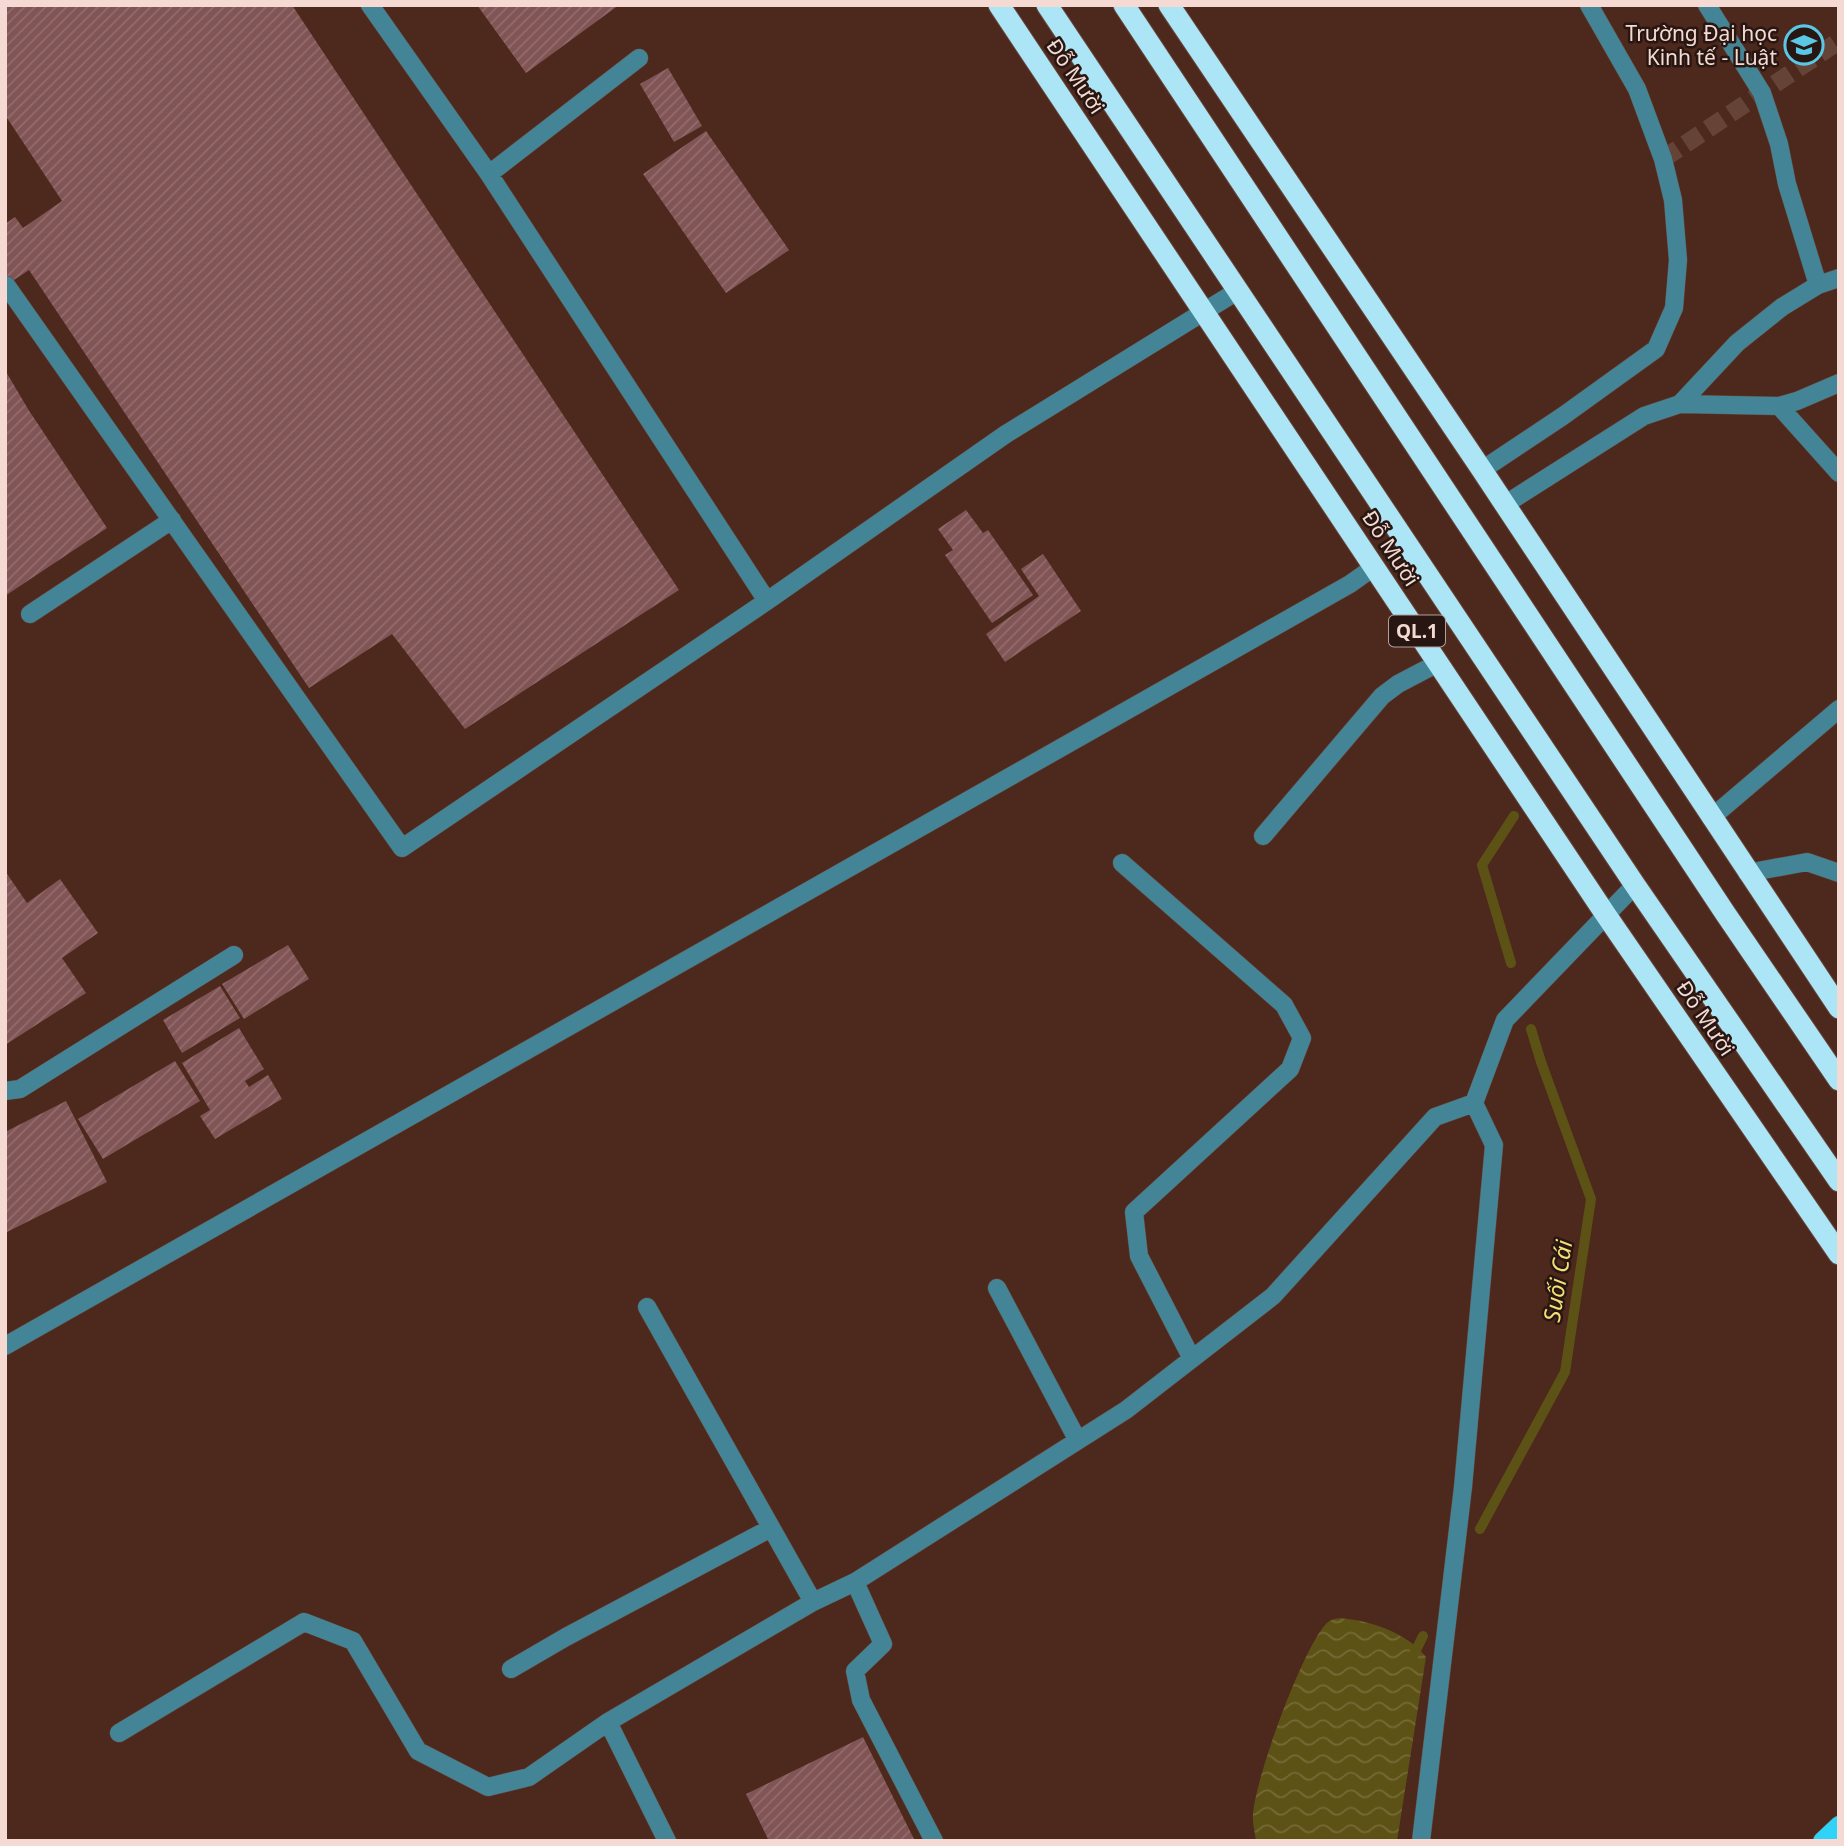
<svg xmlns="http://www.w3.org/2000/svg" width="1844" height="1846" font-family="'Noto Sans',sans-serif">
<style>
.water{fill:url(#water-waves)}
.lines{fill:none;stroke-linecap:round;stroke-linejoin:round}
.stream{stroke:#5d5215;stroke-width:10}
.building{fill:url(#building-hatch)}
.minor-tunnel{stroke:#664337;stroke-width:18;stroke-dasharray:18 9;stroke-linecap:butt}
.minor-casing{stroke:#684439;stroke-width:19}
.major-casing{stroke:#684439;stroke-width:19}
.highway-casing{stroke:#684439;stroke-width:23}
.minor{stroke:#438496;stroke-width:18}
.major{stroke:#30d3f8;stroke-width:18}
.highway{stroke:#abe5f6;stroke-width:21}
.labels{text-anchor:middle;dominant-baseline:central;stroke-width:5;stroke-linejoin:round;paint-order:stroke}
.shield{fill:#271611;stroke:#b69f98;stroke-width:2}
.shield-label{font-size:19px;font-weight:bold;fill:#f4dad2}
.poi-label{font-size:21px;fill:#f4dad2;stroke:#271611;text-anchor:end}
.street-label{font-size:21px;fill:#f4dad2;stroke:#271611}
.water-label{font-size:23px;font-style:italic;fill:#f5e075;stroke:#271611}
</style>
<defs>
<pattern id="water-waves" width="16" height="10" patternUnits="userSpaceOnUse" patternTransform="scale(1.75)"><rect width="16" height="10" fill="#5d5215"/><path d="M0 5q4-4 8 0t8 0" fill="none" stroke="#756a36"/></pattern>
<pattern id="building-hatch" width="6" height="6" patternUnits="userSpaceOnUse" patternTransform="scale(1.75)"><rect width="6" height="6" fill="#815455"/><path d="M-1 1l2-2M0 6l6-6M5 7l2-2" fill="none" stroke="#936c6d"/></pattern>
</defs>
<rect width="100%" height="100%" fill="#4d281c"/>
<!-- water -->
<path class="water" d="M1340,1618C1371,1621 1406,1632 1426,1657L1397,1841H1256C1255,1832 1252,1823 1253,1814C1256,1776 1301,1653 1325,1625C1329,1620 1334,1619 1340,1618Z"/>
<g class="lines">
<!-- stream -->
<path class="stream" d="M1511,963L1482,865L1514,816
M1480,1529L1565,1372L1591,1199L1541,1062L1531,1029
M1412,1658L1423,1636"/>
</g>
<!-- building -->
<path class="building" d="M5,5H292L679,590L465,729L392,634L309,688L29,270L5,286V224L15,217L23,228L62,201L5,115Z
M477,5H619L526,73Z
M668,68L702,126L674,142L640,84Z
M706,131L789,250L726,293L643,174Z
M5,370L28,409L107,528L5,596Z
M966,510L983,533L988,530L1033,595L992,623L945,555L953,550L938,529Z
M1043,554L1081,611L1005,662L986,634L1039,596L1021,569Z
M5,871L27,903L60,879L98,933L62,958L86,993L5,1045Z
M288,945L309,979L244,1019L222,984Z
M220,986L240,1018L182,1053L163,1020Z
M239,1028L264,1069L245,1081L249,1087L268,1075L282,1099L215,1139L200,1116L210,1110L182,1063Z
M175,1061L200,1101L103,1159L78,1119Z
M66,1101L107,1182L5,1233V1132Z
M863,1737L915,1841H769L746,1794Z"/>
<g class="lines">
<!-- minor-tunnel -->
<path class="minor-tunnel" d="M1663,159L1839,41"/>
<!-- minor casing -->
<g class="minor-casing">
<path id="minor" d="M370,5L489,174L767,601
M1707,5L1762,93L1779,144L1787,184L1818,285
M489,174L639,58
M6,285L402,848L767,601L1006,434L1239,290
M1680,404L1779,406L1797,401L1839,383
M1779,406L1839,473
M1482,470L1563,416L1656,349L1674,308L1678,260L1673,200L1663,159L1637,89L1589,5
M1504,505L1644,416L1680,404L1737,343L1782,307L1818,285L1839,278
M30,614L172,520
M1711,818L1839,709
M1263,836L1382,696L1398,684L1438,663
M1122,863L1284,1005L1302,1038L1290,1069L1134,1212L1139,1256L1192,1359
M1747,873L1807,862L1839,873
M5,1091L20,1089L234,955
M997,1288L1077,1439
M647,1307L813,1602
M5,1346L1350,584L1374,567
M855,1582L883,1644L855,1671L861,1700L934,1841
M511,1669L566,1637L771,1528
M608,1722L667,1841
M119,1733L304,1622L353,1641L418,1751L488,1787L529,1777L608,1722L813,1602L855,1582L1126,1410L1273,1296L1435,1117L1474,1103
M1421,1841L1463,1487L1494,1145L1474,1103L1505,1020L1635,885"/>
</g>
<!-- major casing -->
<g class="major-casing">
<path id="major" d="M1822,1841L1839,1825"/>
</g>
<!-- highway casing -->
<g class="highway-casing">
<path id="highway" d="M999,5L1606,915L1839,1254
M1047,5L1635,885L1839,1181
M1124,5L1725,913L1839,1080
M1169,5L1482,470L1839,1008"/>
</g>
<!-- minor -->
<use href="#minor" class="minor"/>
<!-- major -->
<use href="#major" class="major"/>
<!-- highway -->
<use href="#highway" class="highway"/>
</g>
<!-- icons -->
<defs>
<g id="school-ring" transform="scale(2.0125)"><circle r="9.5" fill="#271611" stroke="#5ac8e5" stroke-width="1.5"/><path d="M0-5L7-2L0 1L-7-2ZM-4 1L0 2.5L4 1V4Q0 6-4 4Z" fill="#5ac8e5"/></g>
</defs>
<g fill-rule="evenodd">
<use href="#school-ring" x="1804" y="45"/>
</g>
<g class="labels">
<!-- shield labels -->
<rect class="shield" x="1389" y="615.5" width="56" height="31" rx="5"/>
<g class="shield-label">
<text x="1417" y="631">QL.1</text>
</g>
<!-- poi labels -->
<g class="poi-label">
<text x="1777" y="33">Trường Đại học<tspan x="1777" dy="24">Kinh tế - Luật</tspan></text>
</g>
<!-- street labels -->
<g class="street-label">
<text transform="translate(1076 76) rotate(56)">Đỗ Mười</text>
<text transform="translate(1391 548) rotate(57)">Đỗ Mười</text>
<text transform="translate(1706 1018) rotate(56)">Đỗ Mười</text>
</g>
<!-- water labels -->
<g class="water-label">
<text transform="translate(1557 1281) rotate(-81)">Suối Cái</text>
</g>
</g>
<!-- border -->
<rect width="1844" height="1846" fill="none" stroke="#f4dad2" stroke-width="14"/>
</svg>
